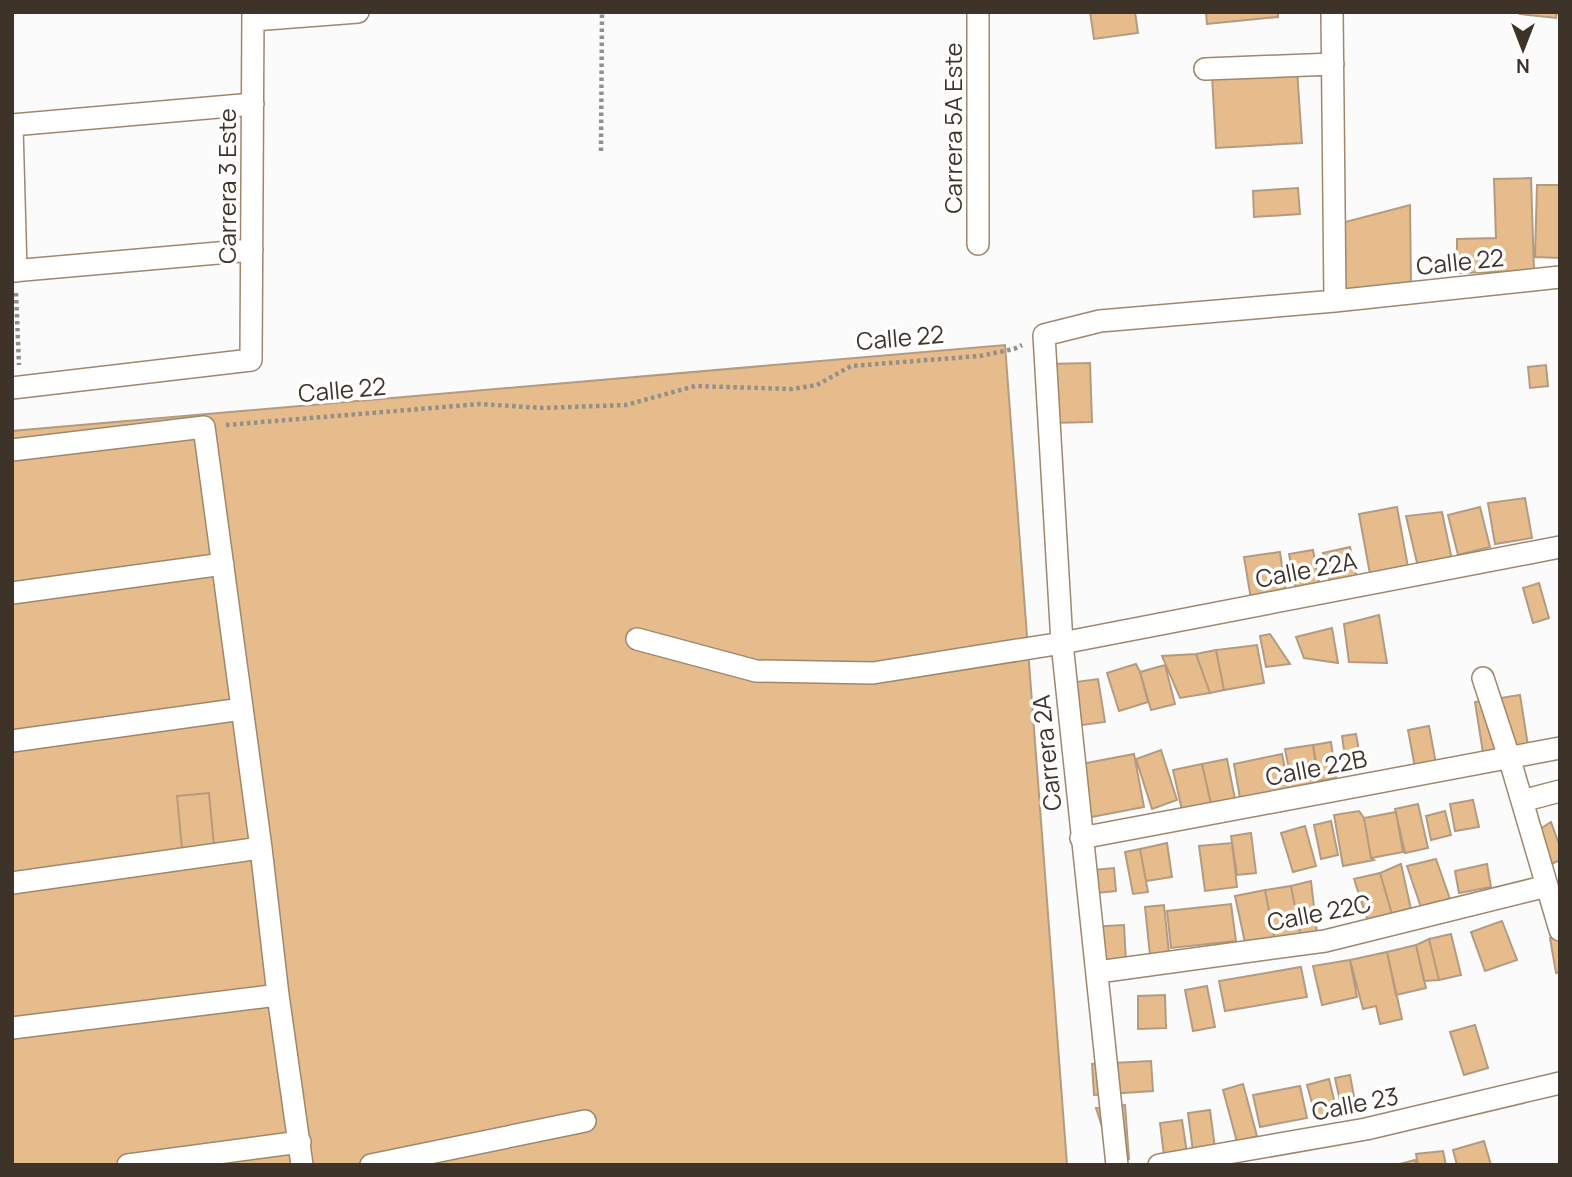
<svg xmlns="http://www.w3.org/2000/svg" width="1572" height="1177" font-family="Manrope,sans-serif">
<style>
.building{fill:#e7bc8c;stroke:#b49b80;stroke-width:2}
.lines{fill:none;stroke-linecap:round;stroke-linejoin:round}
.street-casing{stroke:#9f876c;stroke-width:24}
.path{stroke:#958f89;stroke-width:4.5;stroke-dasharray:3.5 3.5;stroke-linecap:butt}
.street{stroke:#fff;stroke-width:21}
.labels{text-anchor:middle;dominant-baseline:central;stroke-width:7;stroke-linejoin:round;paint-order:stroke}
.street-label{font-size:24px;fill:#3d3328;stroke:#fff}
</style>
<rect width="100%" height="100%" fill="#fbfbfb"/>
<!-- building -->
<path class="building" d="M1090,12H1135L1138,33L1094,39Z
M1206,12H1278V17L1207,24Z
M1521,12H1557L1556,18L1520,14Z
M1297,70L1302,143L1216,148L1212,75Z
M1531,178L1534,271L1457,273V239L1496,238L1494,179Z
M1537,185H1560V258L1535,257Z
M1298,188L1300,214L1254,217L1253,191Z
M1410,205L1411,287L1332,298L1330,226Z
M1005,345L1067,1165H12V431Z
M1090,363L1092,422L1050,423L1048,364Z
M1546,365L1548,386L1530,388L1528,367Z
M1525,498L1532,538L1495,544L1488,503Z
M1397,507L1408,567L1370,574L1359,514Z
M1480,507L1490,547L1458,555L1448,515Z
M1442,512L1452,560L1418,567L1406,516Z
M1350,547L1357,578L1331,585L1323,553Z
M1313,550L1320,588L1296,592L1289,554Z
M1280,552L1286,593L1251,599L1244,557Z
M1539,583L1549,618L1533,623L1523,588Z
M1379,615L1387,663L1349,662L1344,624Z
M1332,628L1338,663L1304,658L1296,637Z
M1270,634L1290,664L1266,667L1260,636Z
M1257,645L1264,683L1224,690L1216,650Z
M1216,650L1224,690L1210,693L1196,654Z
M1196,654L1210,693L1180,698L1162,656Z
M1136,664L1140,672L1148,702L1119,711L1107,673Z
M1165,665L1175,704L1151,710L1140,672Z
M1098,679L1105,722L1075,726L1068,683Z
M1520,695L1529,752L1484,759L1475,702Z
M1429,726L1437,769L1416,773L1408,730Z
M1356,734L1361,762L1346,765L1342,736Z
M1331,742L1336,778L1318,781L1313,745Z
M1313,745L1320,784L1293,790L1285,749Z
M1161,750L1177,800L1152,809L1136,759Z
M1134,754L1144,807L1086,818L1076,765Z
M1282,754L1289,788L1240,798L1234,764Z
M1227,759L1235,799L1211,804L1202,764Z
M1202,764L1211,804L1182,810L1173,770Z
M209,793L214,846L182,849L177,796Z
M1473,800L1479,827L1455,831L1450,804Z
M1418,804L1428,848L1405,853L1395,809Z
M1359,811L1364,818L1371,858L1374,860L1343,866L1334,815Z
M1445,811L1451,835L1431,840L1426,816Z
M1396,812L1403,852L1371,858L1364,818Z
M1331,821L1338,855L1321,859L1314,825Z
M1551,822L1560,847V860L1545,867L1534,833Z
M1305,826L1316,866L1293,872L1281,833Z
M1251,833L1256,873L1237,875L1231,836Z
M1167,843L1172,877L1146,881L1140,849Z
M1232,843L1237,887L1205,891L1199,846Z
M1140,849L1148,892L1133,894L1125,852Z
M1436,859L1451,902L1423,913L1407,866Z
M1401,864L1412,914L1394,921L1380,873Z
M1487,864L1491,887L1459,893L1455,871Z
M1114,868L1116,891L1086,894L1083,871Z
M1380,873L1394,921L1369,925L1354,879Z
M1311,881L1317,933L1301,937L1291,886Z
M1291,886L1301,937L1275,942L1265,890Z
M1265,890L1275,942L1246,947L1235,896Z
M1231,904L1236,941L1171,948L1167,911Z
M1164,905L1169,953L1150,955L1145,907Z
M1502,921L1517,960L1485,971L1471,932Z
M1124,925L1126,963L1090,965L1088,927Z
M1451,934L1461,975L1439,980L1429,939Z
M1560,937V972L1556,973L1550,938Z
M1429,939L1439,980L1424,981L1416,945Z
M1416,945L1426,988L1396,995L1387,952Z
M1387,952L1402,1019L1380,1024L1376,1006L1363,1009L1350,960Z
M1350,960L1357,997L1322,1005L1313,966Z
M1301,967L1307,997L1225,1011L1219,981Z
M1207,986L1215,1027L1193,1031L1185,990Z
M1165,995L1166,1028L1138,1029V996Z
M1475,1025L1488,1068L1464,1075L1450,1032Z
M1151,1061L1153,1091L1094,1095L1092,1064Z
M1350,1075L1356,1107L1342,1110L1335,1078Z
M1329,1079L1338,1116L1317,1121L1307,1085Z
M1243,1084L1257,1136L1237,1142L1223,1090Z
M1300,1086L1307,1118L1260,1127L1253,1095Z
M1125,1105L1129,1159L1113,1160L1096,1108Z
M1210,1110L1216,1156L1194,1159L1188,1113Z
M1182,1120L1187,1153L1164,1156L1160,1123Z
M1484,1141L1491,1165H1457L1453,1150Z
M1443,1151L1446,1165H1418L1416,1154Z
M1415,1160L1417,1165H1396Z"/>
<g class="lines">
<!-- street casing -->
<g class="street-casing">
<path id="street" d="M978,12V244
M1332,12L1335,301
M253,20L358,12
M1205,69L1333,64
M12,125L253,104
M12,126L16,271
M12,271L252,250
M12,388L251,360L253,12
M12,450L204,427L261,848L278,995L302,1165
M12,593L223,564
M637,639L756,671L873,673L1062,643L1560,547
M1483,678L1509,757L1560,930
M12,741L242,709
M1522,801L1560,791
M1081,838L1560,748
M12,883L261,848
M1098,972L1325,941L1547,886
M12,1028L278,995
M128,1165L300,1142
M371,1165L585,1121
M1117,1165L1062,643L1044,335L1100,321L1335,301L1560,277
M1159,1165L1366,1129L1560,1083"/>
</g>
<!-- path -->
<path class="path" d="M601,151L602,12
M16,293L19,365
M226,425L480,404L543,408L626,405L695,386L792,389L817,385L851,366L980,356L1014,349L1022,345"/>
<!-- street -->
<use href="#street" class="street"/>
</g>
<g class="labels">
<!-- street labels -->
<g class="street-label">
<text transform="translate(952 128) rotate(-90)">Carrera 5A Este</text>
<text transform="translate(226 186) rotate(-90)">Carrera 3 Este</text>
<text transform="translate(1460 261) rotate(-6)">Calle 22</text>
<text transform="translate(900 337) rotate(-5)">Calle 22</text>
<text transform="translate(342 389) rotate(-5)">Calle 22</text>
<text transform="translate(1306 569) rotate(-11)">Calle 22A</text>
<text transform="translate(1046 753) rotate(-96)">Carrera 2A</text>
<text transform="translate(1316 767) rotate(-11)">Calle 22B</text>
<text transform="translate(1319 912) rotate(-11)">Calle 22C</text>
<text transform="translate(1355 1103) rotate(-11)">Calle 23</text>
</g>
</g>
<!-- border -->
<rect width="1572" height="1177" fill="none" stroke="#3d3328" stroke-width="28"/>
<!-- north arrow -->
<g transform="translate(1523 49) rotate(180)" stroke="#ffffff" stroke-width="5" paint-order="stroke">
<path d="M0-5L12 26L0 18L-12 26Z" fill="#3d3328"/>
<text y="-10" font-size="19" font-weight="bold" text-anchor="middle" fill="#3d3328">N</text>
</g>
</svg>
